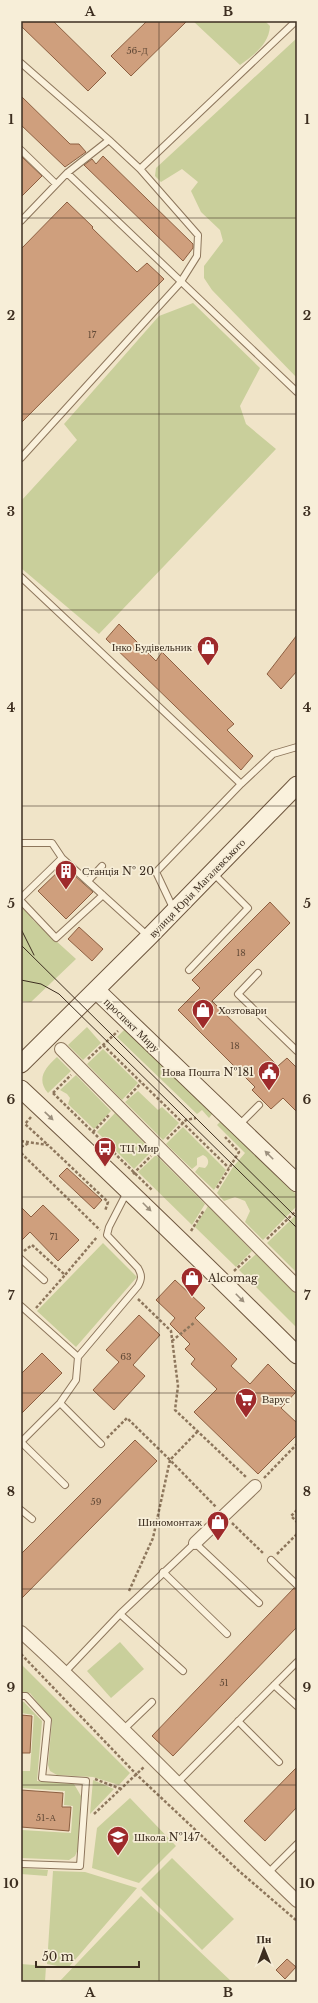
<svg xmlns="http://www.w3.org/2000/svg" width="318" height="2003" font-family="'Libre Baskerville',serif">
<style>
.green{fill:#c9cf9b}
.building{fill:#cf9f7d;stroke:#8d5f41}
.lines{fill:none;stroke-linecap:round;stroke-linejoin:round}
.lane-casing{stroke:#8d765c;stroke-width:8}
.street-casing{stroke:#8d765c;stroke-width:14}
.secondary-casing{stroke:#6f573f;stroke-width:19}
.path{stroke:#8d765c;stroke-width:2.5;stroke-dasharray:3 2;stroke-linecap:butt}
.lane{stroke:#faf1dc;stroke-width:6}
.street{stroke:#faf1dc;stroke-width:12}
.secondary{stroke:#faf1dc;stroke-width:17}
.tram{stroke:#3d2e20;stroke-width:1}
.oneway{fill:#9c907e}
.grid{fill:none;stroke:#3d2e20;stroke-width:1;stroke-opacity:0.55}
.labels{text-anchor:middle;dominant-baseline:central;stroke-width:3.5;stroke-linejoin:round;paint-order:stroke}
.number-label{font-size:9px;fill:#624a37}
.poi-label{font-size:11px;fill:#3d2e20;stroke:#f7eed8;text-anchor:start}
.street-label{font-size:11px;fill:#3d2e20;stroke:#f7eed8}
.neatline{fill:none;stroke:#3d2e20;stroke-width:1.5}
.grid-label{font-size:13px;text-anchor:middle;font-weight:bold;fill:#3d2e20}
</style>
<rect width="100%" height="100%" fill="#f0e4c8"/>
<!-- green -->
<path class="green" d="M193,21H265L270,26C269,44 254,55 240,65Z
M297,38V378L212,290L204,278V266L223,241L220,230L201,212L191,191L198,182L182,169L161,182L155,176L156,168Z
M193,303L260,368L240,406L246,424L276,449L99,634L21,568V501L77,440L64,424L159,316Z
M21,902L33,920L76,959L31,1002L21,1001Z
M87,1027L101,1043L83,1060L68,1045Z
M125,1029L213,1113L209,1118L202,1110L197,1114L117,1037Z
M103,1049L138,1083L122,1100L87,1064Z
M57,1057L71,1071L48,1093C36,1079 45,1068 57,1057Z
M76,1075L111,1111L94,1129L68,1104L70,1098L67,1094L60,1090Z
M138,1091L158,1110L162,1107L179,1123L163,1140L125,1102Z
M115,1113L152,1151L134,1169L97,1132Z
M221,1121L297,1195V1206L263,1240L245,1222L250,1211L245,1201L235,1197L224,1201L217,1193L233,1167L245,1153L217,1125Z
M183,1127L226,1170L214,1190L195,1172L199,1167L205,1168C210,1164 209,1157 203,1155L197,1158V1165L192,1169L166,1144Z
M156,1155L205,1204L192,1225L138,1172Z
M208,1206L252,1251L236,1267L195,1227Z
M297,1214V1273L267,1243Z
M103,1243L137,1277L76,1347L37,1311Z
M256,1254L297,1295V1328L239,1270Z
M120,1642L144,1669L111,1698L87,1671Z
M21,1664L130,1773L119,1785L93,1777L57,1775L50,1771L48,1765L52,1721L30,1693L21,1692Z
M21,1701L24,1702L42,1721L37,1781L74,1784L81,1796L78,1849L75,1856L69,1860L21,1858L22,1830L71,1833L73,1806L64,1805L65,1791L21,1788V1771H30L34,1715L21,1713Z
M93,1780L114,1789L90,1814Z
M130,1798L176,1846L139,1883L92,1868L97,1828Z
M172,1858L234,1919L202,1950L141,1889Z
M21,1868L48,1870L47,1876L21,1874Z
M53,1871L85,1872L137,1888L68,1968L47,1964Z
M141,1896L232,1982H59Z
M21,1964L46,1966L45,1982H21Z"/>
<!-- building -->
<path class="building" d="M21,21H53L106,73L88,91L21,26Z
M147,21H187L131,76L111,56Z
M21,96L70,144H79L86,152L65,167L21,125Z
M21,156L42,176L21,197Z
M103,156L193,244V248L183,261L84,165L92,159L96,164Z
M67,202L93,227L92,228L137,272L147,263L164,279L21,423V249Z
M119,624L156,661L162,652L234,724L227,730L253,756L241,770L106,639Z
M297,635V671L281,689L267,674Z
M64,866L93,892L66,919L38,891Z
M270,902L290,923L212,1001L278,1066L287,1058L297,1068V1112L283,1098L271,1109L252,1090L255,1087L178,1010L200,988L192,980Z
M79,927L103,949L92,961L68,939Z
M67,1168L102,1200L94,1209L59,1176Z
M43,1205L79,1240L58,1261L30,1232L21,1241V1207L31,1217Z
M175,1280L205,1308L195,1318L237,1359L231,1366L250,1384L268,1364L296,1392L281,1408L297,1423V1435L258,1474L194,1412L217,1389L191,1364L195,1359L185,1349L190,1344L170,1324L175,1318L156,1300Z
M139,1315L160,1335L133,1365L145,1376L114,1410L93,1390L119,1362L106,1350Z
M42,1353L62,1373L21,1414V1374Z
M135,1440L157,1461L21,1599V1554Z
M294,1588L297,1589V1627L173,1756L152,1736Z
M21,1715L32,1716L30,1753H21Z
M297,1767V1807L265,1841L244,1821Z
M21,1790L63,1793L62,1807H71L69,1831L21,1827Z
M287,1959L296,1967L285,1979L276,1970Z"/>
<g class="lines">
<!-- lane casing -->
<g class="lane-casing">
<path id="lane" d="M21,63L109,140
M21,150L56,184
M67,173L297,392
M21,221L67,173L109,140L140,169
M21,458L180,283L197,256L198,235L140,169L296,21
M21,577L241,784
M21,843H52L62,858
M88,881L102,866
M21,898L62,858L148,936
M21,901L56,938L103,895
M174,910L156,872L241,784L273,754L297,747
M189,970L248,908L213,873
M258,973L238,994L297,1051
M239,1125L259,1105
M21,1259L44,1280
M21,1306L78,1357
M60,1403L101,1444
M21,1442L60,1403L76,1380L78,1357L138,1286C142,1279 142,1275 138,1268L107,1235L109,1227L127,1192
M21,1442L65,1485
M21,1510L32,1519
M271,1560L297,1585
M163,1572L227,1634
M120,1614L183,1671
M65,1672L120,1614L195,1543L259,1603
M274,1685L297,1706
M21,1696H26L48,1720L42,1778L86,1781L80,1866L21,1864
M238,1721L279,1762
M124,1729L152,1702
M176,1784L297,1662
M268,1873L297,1844"/>
</g>
<!-- street casing -->
<g class="street-casing">
<path id="street" d="M61,1049L297,1286
M195,1543L255,1486
M21,1632C116,1718 204,1812 297,1901"/>
</g>
<!-- secondary casing -->
<g class="secondary-casing">
<path id="secondary" d="M96,990L297,1183
M21,1064L149,937L297,785
M21,1089C114,1176 206,1265 297,1355"/>
</g>
<!-- path -->
<path class="path" d="M103,1045L229,1168
M88,1059L118,1031
M53,1093L153,1191
M53,1093L71,1075
M127,1098L141,1083
M31,1117L25,1124L48,1145
M93,1132L109,1115
M167,1139L186,1120L196,1118
M21,1141L48,1145L108,1202L105,1211
M21,1147L29,1143
M21,1153L100,1230
M133,1174L151,1156
M217,1188L239,1152L225,1137
M191,1231L204,1210
M267,1239L297,1210
M24,1251L32,1245L65,1275L97,1237
M234,1271L250,1256
M138,1299L171,1331L178,1386L175,1410L246,1477
M36,1308L65,1275
M172,1341L195,1322
M107,1438L127,1418L170,1460L198,1431
M264,1478L297,1444
M297,1510L291,1516L297,1522
M232,1523L264,1554
M277,1554L297,1534
M129,1591L153,1538L170,1460L216,1507
M21,1654L137,1775L239,1871L297,1921
M95,1779L121,1789
M94,1814L144,1767"/>
<!-- lane -->
<use href="#lane" class="lane"/>
<!-- street -->
<use href="#street" class="street"/>
<!-- secondary -->
<use href="#secondary" class="secondary"/>
<!-- tram -->
<path class="tram" d="M21,929L34,955
M21,945L297,1218
M21,980L41,984L59,994L297,1228"/>
</g>
<!-- one-way arrows -->
<defs><path id="oneway-solid" d="M-6-.8H1V-3.2L6.5 0L1 3.2V.8H-6Z"/></defs>
<g class="oneway">
<use href="#oneway-solid" transform="translate(49 1116) rotate(44)"/>
<use href="#oneway-solid" transform="translate(269 1155) rotate(-135)"/>
<use href="#oneway-solid" transform="translate(147 1207) rotate(45)"/>
<use href="#oneway-solid" transform="translate(240 1298) rotate(45)"/>
</g>
<!-- grid -->
<path class="grid" d="M159,21V1982M21,218H297M21,414H297M21,610H297M21,806H297M21,1002H297M21,1197H297M21,1393H297M21,1589H297M21,1785H297"/>
<!-- icons -->
<defs>
<g id="shop-pin" transform="scale(1.15)"><path d="M0 17L-7.5 6A9.5 9.5 0 1 1 7.5 6Z" fill="#9e2a2b" stroke="#f7eed8"/><path d="M-5-2.5h2.3a2.7 3.5 0 0 1 5.4 0H5L5.5 6h-11ZM-1.5-2.5h3a1.5 2.3 0 0 0-3 0Z" fill="#fff"/></g>
<g id="building-pin" transform="scale(1.15)"><path d="M0 17L-7.5 6A9.5 9.5 0 1 1 7.5 6Z" fill="#9e2a2b" stroke="#f7eed8"/><path d="M-4-6H4V6H1V3H-1V6H-4ZM-2.5-4.3h1.7v1.8h-1.7ZM.8-4.3h1.7v1.8H.8ZM-2.5-1h1.7V.8h-1.7ZM.8-1h1.7V.8H.8Z" fill="#fff"/></g>
<g id="civic-pin" transform="scale(1.15)"><path d="M0 17L-7.5 6A9.5 9.5 0 1 1 7.5 6Z" fill="#9e2a2b" stroke="#f7eed8"/><path d="M-.6-6.5H3V-4.5H.6V-3L4-1V1h2V6H-6V1h2V-1L-.6-3ZM-1.2 2.5V6h2.4V2.5Z" fill="#fff"/></g>
<g id="bus-pin" transform="scale(1.15)"><path d="M0 17L-7.5 6A9.5 9.5 0 1 1 7.5 6Z" fill="#9e2a2b" stroke="#f7eed8"/><path d="M-5-6H5V4H4V6H2V4H-2V6H-4V4H-5ZM-3.5-4V0h7V-4ZM-3.5 1.2v1.5H-2V1.2ZM2 1.2v1.5H3.5V1.2Z" fill="#fff"/></g>
<g id="supermarket-pin" transform="scale(1.15)"><path d="M0 17L-7.5 6A9.5 9.5 0 1 1 7.5 6Z" fill="#9e2a2b" stroke="#f7eed8"/><path d="M-6-5.5h2.5l.6 2H6L4.5 2H-2.5L-4.4-4H-6ZM-1.5 3.2a1.3 1.3 0 1 0 .1 0ZM3 3.2a1.3 1.3 0 1 0 .1 0Z" fill="#fff"/></g>
<g id="school-pin" transform="scale(1.15)"><path d="M0 17L-7.5 6A9.5 9.5 0 1 1 7.5 6Z" fill="#9e2a2b" stroke="#f7eed8"/><path d="M0-5L7-2L0 1L-7-2ZM-4 1L0 2.5L4 1V4Q0 6-4 4Z" fill="#fff"/></g>
</defs>
<g fill-rule="evenodd">
<use href="#shop-pin" x="208" y="647"/>
<use href="#building-pin" x="66" y="871"/>
<use href="#shop-pin" x="203" y="1010"/>
<use href="#civic-pin" x="269" y="1072"/>
<use href="#bus-pin" x="105" y="1148"/>
<use href="#shop-pin" x="192" y="1278"/>
<use href="#supermarket-pin" x="246" y="1399"/>
<use href="#shop-pin" x="218" y="1522"/>
<use href="#school-pin" x="118" y="1837"/>
</g>
<g class="labels">
<!-- number labels -->
<g class="number-label">
<text x="137" y="50">56-Д</text>
<text x="92" y="334">17</text>
<text x="241" y="952">18</text>
<text x="235" y="1045">18</text>
<text x="54" y="1236">71</text>
<text x="126" y="1356">63</text>
<text x="96" y="1501">59</text>
<text x="224" y="1682">51</text>
<text x="46" y="1817">51-А</text>
</g>
<!-- poi labels -->
<g class="poi-label">
<text x="192" y="647" text-anchor="end">Інко Будівельник</text>
<text x="82" y="871">Станція № 20</text>
<text x="218" y="1010">Хозтовари</text>
<text x="254" y="1072" text-anchor="end">Нова Пошта №181</text>
<text x="120" y="1148">ТЦ Мир</text>
<text x="208" y="1278">Alcomag</text>
<text x="262" y="1399">Варус</text>
<text x="202" y="1522" text-anchor="end">Шиномонтаж</text>
<text x="134" y="1837">Школа №147</text>
</g>
<!-- street labels -->
<g class="street-label">
<text transform="translate(197 888) rotate(-46)">вулиця Юрія Магалевського</text>
<text transform="translate(132 1025) rotate(44)">проспект Миру</text>
</g>
</g>
<!-- border -->
<rect width="318" height="2003" fill="none" stroke="#f7eed8" stroke-width="44"/>
<!-- north arrow -->
<g transform="translate(264 1949) rotate(359)" stroke="#f7eed8" stroke-width="3" paint-order="stroke">
<path d="M0-3L7 15L0 10L-7 15Z" fill="#3d2e20"/>
<text y="-6" font-size="11" font-weight="bold" text-anchor="middle" fill="#3d2e20">Пн</text>
</g>
<!-- scale -->
<path d="M36 1961v6h103v-6" fill="none" stroke="#3d2e20" stroke-width="2"/>
<text x="42" y="1961" font-size="12" fill="#3d2e20" stroke="#f7eed8" stroke-width="3" paint-order="stroke">50 m</text>
<rect x="22" y="22" width="274" height="1959" class="neatline"/>
<g class="grid-label">
<text x="90" y="16">A</text>
<text x="228" y="16">B</text>
<text x="11" y="124">1</text>
<text x="307" y="124">1</text>
<text x="11" y="320">2</text>
<text x="307" y="320">2</text>
<text x="11" y="516">3</text>
<text x="307" y="516">3</text>
<text x="11" y="712">4</text>
<text x="307" y="712">4</text>
<text x="11" y="908">5</text>
<text x="307" y="908">5</text>
<text x="11" y="1104">6</text>
<text x="307" y="1104">6</text>
<text x="11" y="1300">7</text>
<text x="307" y="1300">7</text>
<text x="11" y="1496">8</text>
<text x="307" y="1496">8</text>
<text x="11" y="1692">9</text>
<text x="307" y="1692">9</text>
<text x="11" y="1888">10</text>
<text x="307" y="1888">10</text>
<text x="90" y="1997">A</text>
<text x="228" y="1997">B</text>
</g>
</svg>
